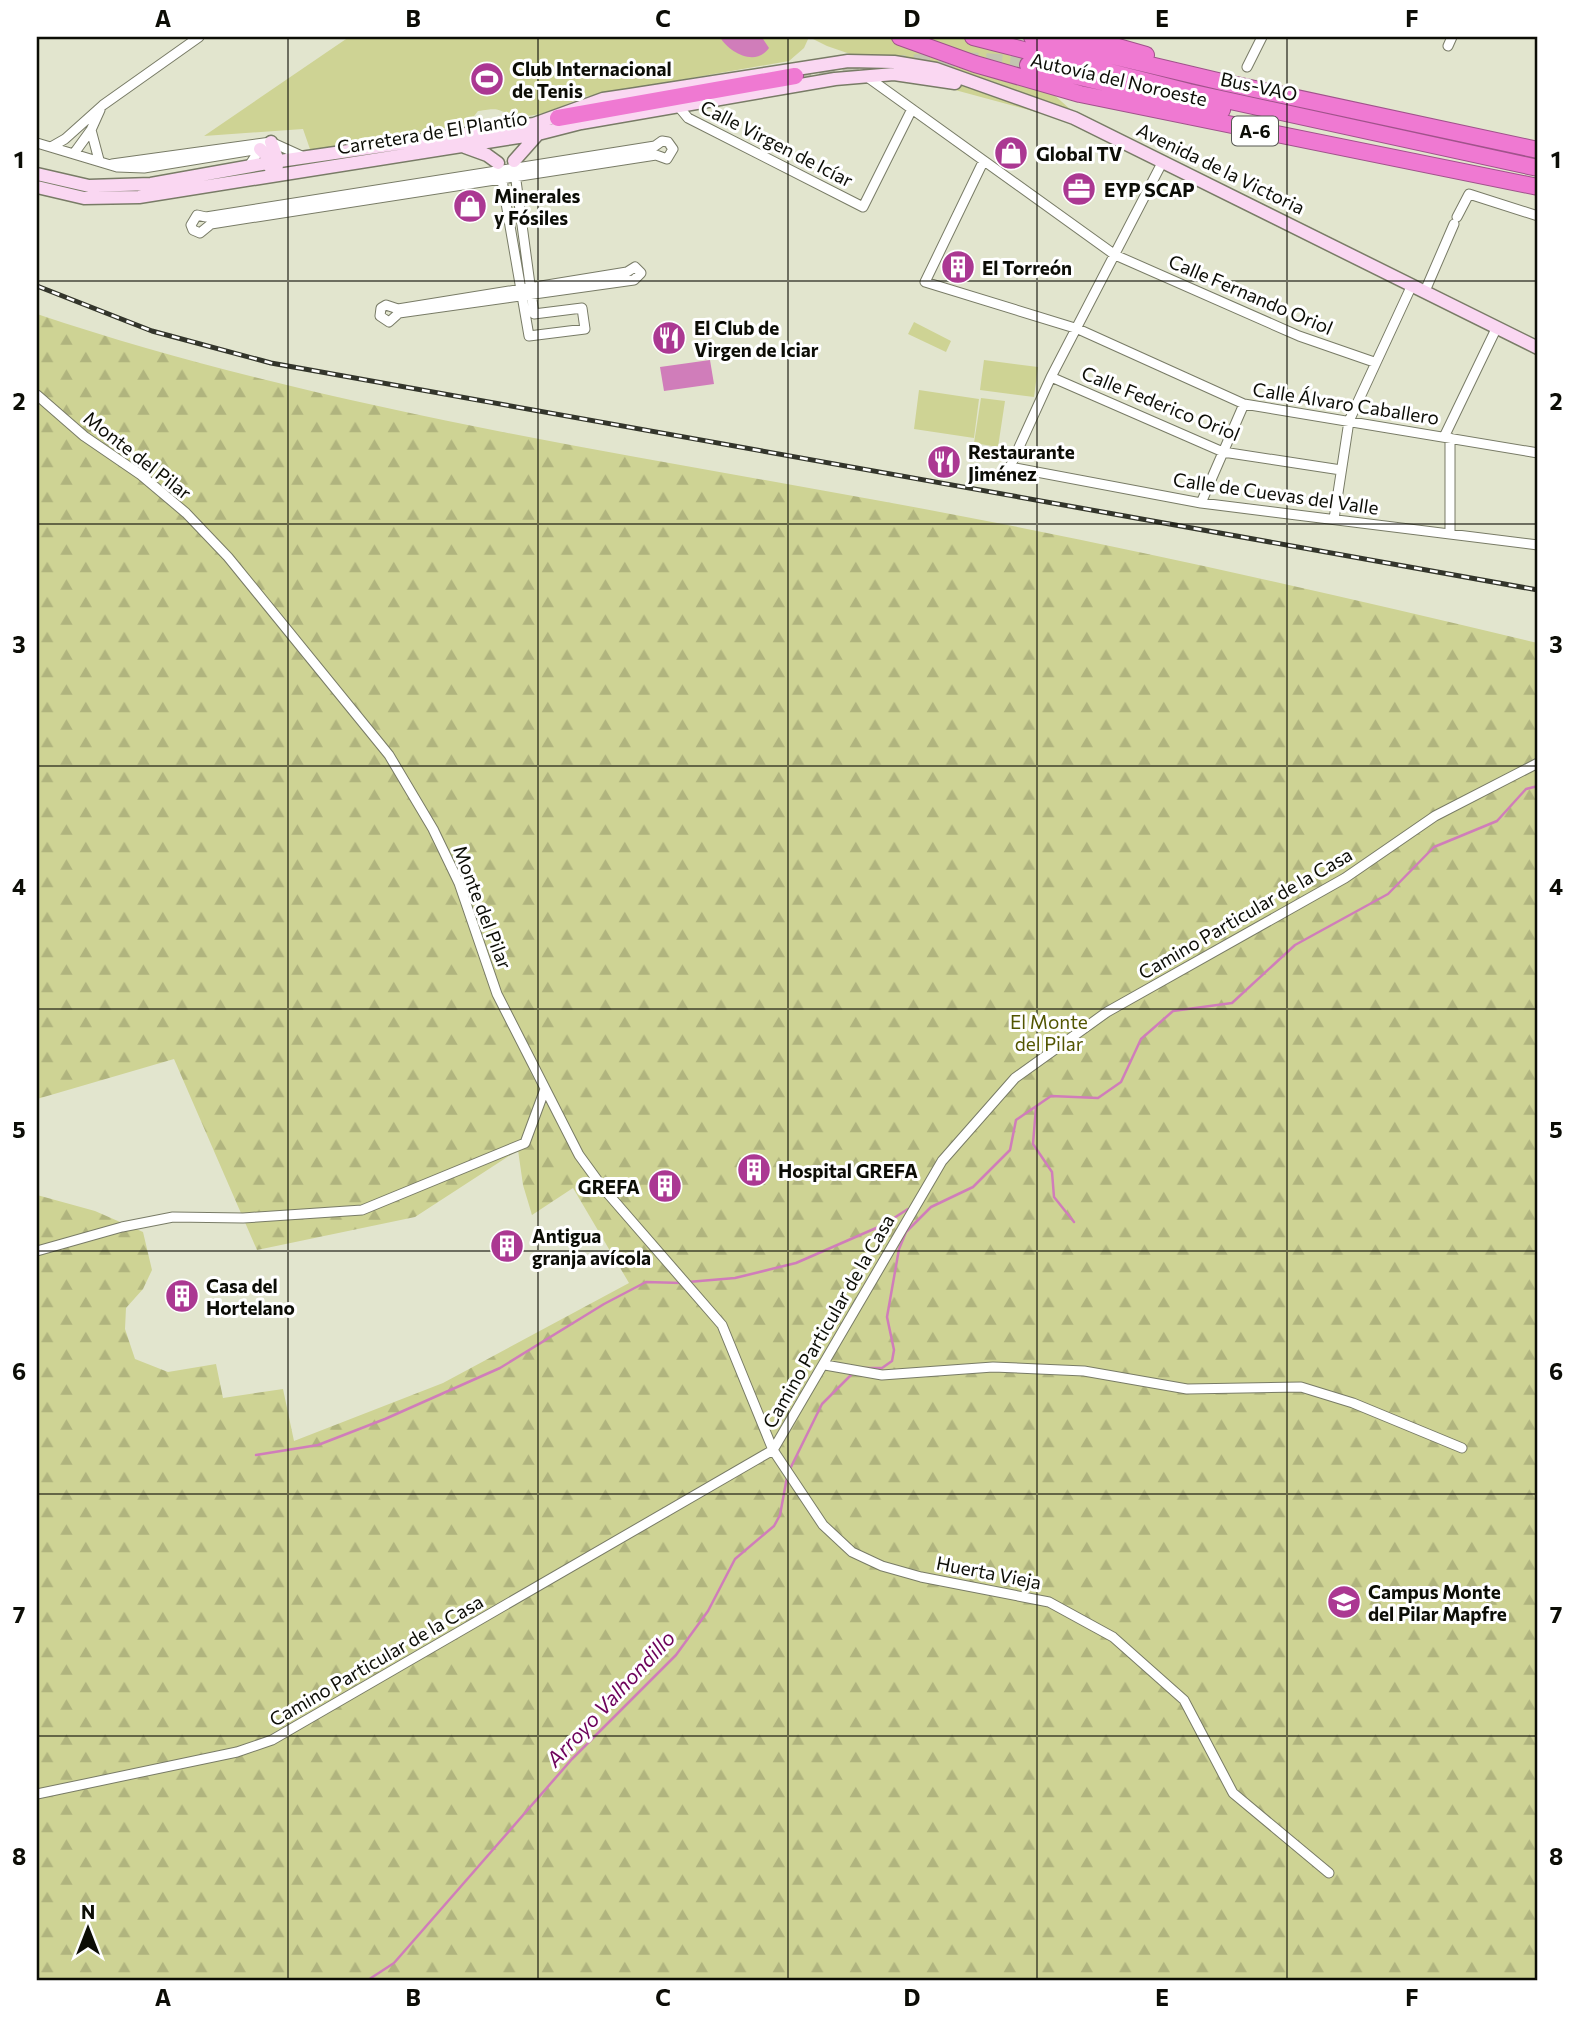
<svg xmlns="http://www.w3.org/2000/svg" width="1575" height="2017" font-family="Commissioner,sans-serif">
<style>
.forest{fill:url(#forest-firs)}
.park{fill:#ced394}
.water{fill:#d07dba}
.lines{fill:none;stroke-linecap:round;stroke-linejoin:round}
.stream{stroke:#d07dba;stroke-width:2.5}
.highway-tunnel{stroke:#c2c5b0;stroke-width:16;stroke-dasharray:16 8;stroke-linecap:butt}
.street-casing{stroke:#787b66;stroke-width:11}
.secondary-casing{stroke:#787b66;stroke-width:15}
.highway-casing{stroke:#a0538b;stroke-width:18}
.street{stroke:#fff;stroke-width:9}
.secondary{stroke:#fad7f2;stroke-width:12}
.highway{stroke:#ef79d2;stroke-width:16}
.rail-casing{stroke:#33352b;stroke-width:5}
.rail{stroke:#fff;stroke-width:2.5;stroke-dasharray:8;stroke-linecap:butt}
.grid{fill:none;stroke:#0c0d06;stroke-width:2;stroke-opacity:0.55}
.labels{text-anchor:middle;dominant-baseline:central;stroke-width:6;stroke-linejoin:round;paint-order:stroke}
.shield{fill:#fff;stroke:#555651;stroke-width:2}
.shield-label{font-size:18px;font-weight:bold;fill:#0c0d06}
.poi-label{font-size:19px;font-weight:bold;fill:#0c0d06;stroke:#fff;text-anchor:start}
.street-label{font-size:19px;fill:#0c0d06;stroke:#fff}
.park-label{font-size:19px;fill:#525501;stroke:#fff}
.water-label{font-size:21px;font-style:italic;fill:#6d025b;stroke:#fff}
.neatline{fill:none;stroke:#0c0d06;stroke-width:2.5}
.grid-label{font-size:23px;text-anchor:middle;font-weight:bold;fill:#0c0d06}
</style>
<defs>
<pattern id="forest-firs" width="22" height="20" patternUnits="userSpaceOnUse" patternTransform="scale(1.75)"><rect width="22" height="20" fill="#ced394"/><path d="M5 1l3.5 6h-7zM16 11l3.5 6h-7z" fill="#b0b47e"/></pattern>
</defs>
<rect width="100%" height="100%" fill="#e2e5ce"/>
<!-- forest -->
<path class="forest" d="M37,314C311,406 597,449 881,501C1102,541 1320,591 1538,643V1980H37V1195L95,1211L143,1232L152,1270L143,1289L126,1308L125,1329L135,1359L168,1372L216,1364L223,1398L283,1389L294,1441L443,1383L629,1283L573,1188L532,1215L523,1185L518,1150L415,1217L257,1250L174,1059L37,1099Z"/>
<!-- park -->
<path class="park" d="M349,37H998L997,44L1089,126L955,90L827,46L809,37L804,48L789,61L583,97C564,105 536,120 515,115C494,110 502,107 478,111L468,124L311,152L303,129L204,136Z
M914,322L951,341L946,352L908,334Z
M984,360L1038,367L1034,397L980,390Z
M919,390L979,399L974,438L914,429Z
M981,398L1005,401L998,447L974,443Z"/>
<!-- water -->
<path class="water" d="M720,37L763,39L769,48C756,67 729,53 720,37Z
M710,360L714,384L664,391L660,367Z"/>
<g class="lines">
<!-- stream -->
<path class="stream" d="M1036,1107L1033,1144L1052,1172L1054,1197L1074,1222
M688,1282L735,1278L796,1263L883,1225L908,1209
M860,1368H882L892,1361L894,1350L887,1317L899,1249L906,1232L931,1207L973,1187L1010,1150L1016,1120L1051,1096L1098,1098L1121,1082L1141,1039L1173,1011L1232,1003L1295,945L1388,894L1434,847L1497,821L1526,789L1538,786
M256,1455L318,1445L385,1419L500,1368L604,1304L646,1282L682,1283
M789,1471L822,1404L851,1375
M368,1980L394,1963L572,1759L676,1655L708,1611L735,1559L774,1526L780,1515L787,1477"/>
<!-- highway-tunnel -->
<path class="highway-tunnel" d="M795,76C873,66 949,54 1028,65"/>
<!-- street casing -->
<g class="street-casing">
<path id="street" d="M1448,46L1452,37
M1247,67L1262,37
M866,76L1115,255L1299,336L1374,362
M678,106L688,118L863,207L912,109
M662,141L668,142L673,149L667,159L656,155L211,224L200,233L193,230L191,225L197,215L206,217L655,146Z
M37,143L117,167L144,168L260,149L249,166
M51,147L65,139L103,105L199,37
M75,152L91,130
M99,160L91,130L100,110
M1163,161L1051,377L1010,467L1201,503L1538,545
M983,162L925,282L1078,329L1244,404L1538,453
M112,164L271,142L304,157
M501,174L529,336L585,329L582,308L534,314L515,173
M1457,217L1469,194L1538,216
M635,267L641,273L634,280L399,313L389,322L380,316L381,308L386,305L398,309L627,272Z
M1425,291L1454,224
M1051,377L1223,452L1341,470
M37,395L84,436L141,475L186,513L228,557L389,755L433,829L459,883L497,994L579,1155L603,1188L722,1325L773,1450L823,1525L852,1552L882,1566L921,1577L1049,1602L1113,1637L1184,1700L1233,1793L1329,1873
M1444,437L1497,327
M1201,503L1244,404
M1334,519L1349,421L1412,285
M1450,534V438
M37,1251L122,1227L173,1217L243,1218L362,1210L525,1143L545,1089
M825,1365L882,1375L993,1367L1084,1371L1187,1389L1301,1387L1353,1403L1462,1448
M37,1794L237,1752L272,1740L773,1450L942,1161L1015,1078L1107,1012L1345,878L1435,816L1538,763"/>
</g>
<!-- secondary casing -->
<g class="secondary-casing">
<path id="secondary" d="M465,147L487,155L498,163
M260,149L277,166
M514,161L537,135
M270,167L277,158L271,142
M37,174L89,186L151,184L273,162L534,124L603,99L630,95L848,61L894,62L936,69L1074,118L1538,348
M37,187L84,198L139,197L538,134L581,123L835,79L894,74L955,83"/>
</g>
<!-- highway casing -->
<g class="highway-casing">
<path id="highway" d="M900,37L975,64L1080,94L1538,187
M973,37L1189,92L1538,168
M1032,37L1222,82L1538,150
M1083,37L1146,55
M1028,65L1222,110
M558,118L795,76"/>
</g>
<!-- street -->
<use href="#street" class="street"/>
<!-- secondary -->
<use href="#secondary" class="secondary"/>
<!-- highway -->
<use href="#highway" class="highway"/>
<!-- rail casing -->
<g class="rail-casing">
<path id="rail" d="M37,286L152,331L271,363L1538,590"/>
</g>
<!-- rail -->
<use href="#rail" class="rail"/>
</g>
<!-- grid -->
<path class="grid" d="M288,37V1980M538,37V1980M788,37V1980M1037,37V1980M1287,37V1980M37,281H1538M37,524H1538M37,766H1538M37,1009H1538M37,1251H1538M37,1494H1538M37,1736H1538"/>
<!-- icons -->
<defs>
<g id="stadium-disc" transform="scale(1.75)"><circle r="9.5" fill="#ab3892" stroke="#fff"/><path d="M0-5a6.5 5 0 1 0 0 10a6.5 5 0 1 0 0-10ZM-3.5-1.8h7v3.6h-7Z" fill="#fff"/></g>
<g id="shop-disc" transform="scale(1.75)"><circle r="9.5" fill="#ab3892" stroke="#fff"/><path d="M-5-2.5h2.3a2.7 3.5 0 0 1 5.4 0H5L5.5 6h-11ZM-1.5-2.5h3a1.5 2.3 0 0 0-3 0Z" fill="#fff"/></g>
<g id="office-disc" transform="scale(1.75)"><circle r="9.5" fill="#ab3892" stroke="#fff"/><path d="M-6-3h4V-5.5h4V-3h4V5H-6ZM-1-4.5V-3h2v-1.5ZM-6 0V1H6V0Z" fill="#fff"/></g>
<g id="building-disc" transform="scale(1.75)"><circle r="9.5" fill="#ab3892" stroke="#fff"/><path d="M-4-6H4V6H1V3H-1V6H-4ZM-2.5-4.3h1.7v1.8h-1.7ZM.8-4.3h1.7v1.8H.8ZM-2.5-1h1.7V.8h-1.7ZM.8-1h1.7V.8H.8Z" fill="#fff"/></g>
<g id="restaurant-disc" transform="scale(1.75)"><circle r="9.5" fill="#ab3892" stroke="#fff"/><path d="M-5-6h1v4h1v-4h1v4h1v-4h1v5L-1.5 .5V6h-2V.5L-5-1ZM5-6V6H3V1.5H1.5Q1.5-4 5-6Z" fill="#fff"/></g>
<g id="university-disc" transform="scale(1.75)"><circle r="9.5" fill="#ab3892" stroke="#fff"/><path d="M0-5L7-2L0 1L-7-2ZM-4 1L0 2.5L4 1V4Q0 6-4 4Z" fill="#fff"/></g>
</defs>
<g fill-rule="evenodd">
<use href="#stadium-disc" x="487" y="79"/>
<use href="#shop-disc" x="1011" y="153"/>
<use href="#office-disc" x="1079" y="189"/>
<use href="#shop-disc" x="470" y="206"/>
<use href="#building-disc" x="958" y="267"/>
<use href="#restaurant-disc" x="669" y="338"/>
<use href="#restaurant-disc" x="944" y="462"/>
<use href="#building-disc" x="754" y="1170"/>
<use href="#building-disc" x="665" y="1186"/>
<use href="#building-disc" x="507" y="1246"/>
<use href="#building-disc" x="182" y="1296"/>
<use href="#university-disc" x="1344" y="1602"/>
</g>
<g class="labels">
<!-- shield labels -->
<rect class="shield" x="1232" y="116.5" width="46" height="29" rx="5"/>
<g class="shield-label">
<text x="1255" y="131">A-6</text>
</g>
<!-- poi labels -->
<g class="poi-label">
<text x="512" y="68">Club Internacional<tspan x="512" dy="22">de Tenis</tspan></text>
<text x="1036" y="153">Global TV</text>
<text x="1104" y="189">EYP SCAP</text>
<text x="494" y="195">Minerales<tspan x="494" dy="22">y Fósiles</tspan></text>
<text x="982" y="267">El Torreón</text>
<text x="694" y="327">El Club de<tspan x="694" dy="22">Virgen de Iciar</tspan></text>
<text x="968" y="451">Restaurante<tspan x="968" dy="22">Jiménez</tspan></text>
<text x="778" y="1170">Hospital GREFA</text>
<text x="640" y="1186" text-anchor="end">GREFA</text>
<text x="532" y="1235">Antigua<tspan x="532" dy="22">granja avícola</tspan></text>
<text x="206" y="1285">Casa del<tspan x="206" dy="22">Hortelano</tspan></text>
<text x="1368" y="1591">Campus Monte<tspan x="1368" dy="22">del Pilar Mapfre</tspan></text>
</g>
<!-- street labels -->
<g class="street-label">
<text transform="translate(1119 79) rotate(13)">Autovía del Noroeste</text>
<text transform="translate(1259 86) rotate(12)">Bus-VAO</text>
<text transform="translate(432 132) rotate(-9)">Carretera de El Plantío</text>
<text transform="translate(777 143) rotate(27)">Calle Virgen de Icíar</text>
<text transform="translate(1221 168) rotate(26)">Avenida de la Victoria</text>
<text transform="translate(1251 294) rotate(23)">Calle Fernando Oriol</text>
<text transform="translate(1161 403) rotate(22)">Calle Federico Oriol</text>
<text transform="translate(1346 403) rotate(9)">Calle Álvaro Caballero</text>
<text transform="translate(138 455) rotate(38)">Monte del Pilar</text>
<text transform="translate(1276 493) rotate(8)">Calle de Cuevas del Valle</text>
<text transform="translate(483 907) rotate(69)">Monte del Pilar</text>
<text transform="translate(1245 913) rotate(-30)">Camino Particular de la Casa</text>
<text transform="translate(828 1321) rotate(-60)">Camino Particular de la Casa</text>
<text transform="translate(989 1572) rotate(11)">Huerta Vieja</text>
<text transform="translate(376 1660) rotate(-30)">Camino Particular de la Casa</text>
</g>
<!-- park labels -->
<g class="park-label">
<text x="1049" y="1021">El Monte<tspan x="1049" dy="22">del Pilar</tspan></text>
</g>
<!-- water labels -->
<g class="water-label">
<text transform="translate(610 1698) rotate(-47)">Arroyo Valhondillo</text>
</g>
</g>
<!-- border -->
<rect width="1575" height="2017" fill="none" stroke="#ffffff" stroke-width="77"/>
<!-- north arrow -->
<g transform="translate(88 1929)" stroke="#ffffff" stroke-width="5" paint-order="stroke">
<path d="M0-5L12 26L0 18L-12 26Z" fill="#0c0d06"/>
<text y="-10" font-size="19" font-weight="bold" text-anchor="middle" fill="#0c0d06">N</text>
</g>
<rect x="38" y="38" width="1498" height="1941" class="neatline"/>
<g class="grid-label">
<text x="163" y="27">A</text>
<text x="413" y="27">B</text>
<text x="663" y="27">C</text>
<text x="912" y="27">D</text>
<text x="1162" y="27">E</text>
<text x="1412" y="27">F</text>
<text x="19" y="168">1</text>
<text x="1556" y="168">1</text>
<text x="19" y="410">2</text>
<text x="1556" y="410">2</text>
<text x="19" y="653">3</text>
<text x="1556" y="653">3</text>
<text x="19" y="895">4</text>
<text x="1556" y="895">4</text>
<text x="19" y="1138">5</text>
<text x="1556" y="1138">5</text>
<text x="19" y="1380">6</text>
<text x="1556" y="1380">6</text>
<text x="19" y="1623">7</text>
<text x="1556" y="1623">7</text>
<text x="19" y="1865">8</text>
<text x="1556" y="1865">8</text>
<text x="163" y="2006">A</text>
<text x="413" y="2006">B</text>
<text x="663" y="2006">C</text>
<text x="912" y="2006">D</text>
<text x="1162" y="2006">E</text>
<text x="1412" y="2006">F</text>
</g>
</svg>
